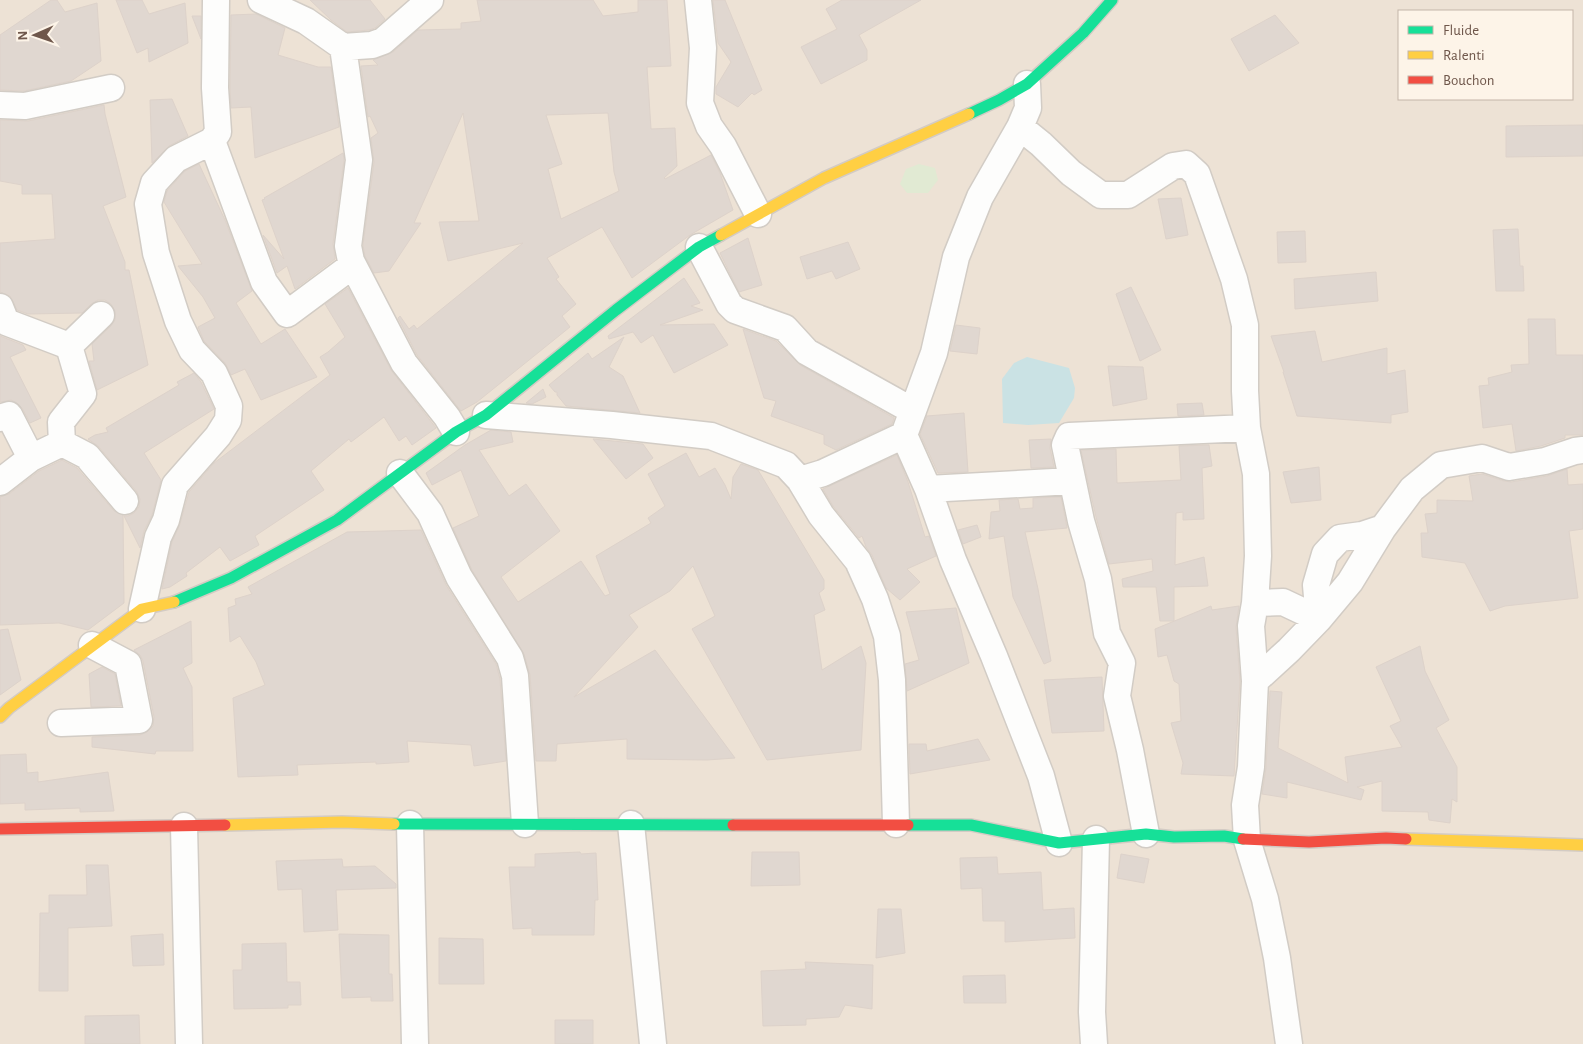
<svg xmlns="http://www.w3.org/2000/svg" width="1583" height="1044" font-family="'Alegreya Sans',sans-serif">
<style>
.residential{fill:#ede2d5;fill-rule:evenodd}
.green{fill:#e1ead3}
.water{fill:#cae2e4}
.building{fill:#e0d7d0;stroke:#ddd2ca;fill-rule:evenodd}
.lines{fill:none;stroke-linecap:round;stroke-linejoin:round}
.street-casing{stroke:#d2ccc5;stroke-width:29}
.fast-casing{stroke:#d3cbc4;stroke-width:14}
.slow-casing{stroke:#d3cbc4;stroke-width:14}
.jam-casing{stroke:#d3cbc4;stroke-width:14}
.street{stroke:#fdfdfc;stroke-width:26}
.fast{stroke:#16e098;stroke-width:11}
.slow{stroke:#ffcf43;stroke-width:11}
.jam{stroke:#f24e42;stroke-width:11}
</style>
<rect width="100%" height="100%" fill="#f4efe8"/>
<!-- residential -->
<path class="residential" d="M0,0H1583V1044H0ZM1399,11H1572V99H1399Z"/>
<!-- green -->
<path class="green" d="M919,164L935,168L938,180L928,193H907L900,184L906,169Z"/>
<!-- water -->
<path class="water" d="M1027,357L1069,368L1075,388L1074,398L1059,423L1028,425L1003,423L1002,379L1014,363Z"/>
<!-- building -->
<path class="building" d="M51,0H57L65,12L97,3L101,61L71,81L24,91L0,90V35Z
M116,0H142L149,14L185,3L188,43L149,62L148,48L137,53Z
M310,0H370L385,19L375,28L369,30L347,32L331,20Z
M477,0H593L603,16L638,12V0H667L671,66L647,67L651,129L675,128L677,166L664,178L665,179L711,155L720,173L733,210L690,235L632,278L602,227L547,258L559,277L556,279L576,304L562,316L570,327L477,402L461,411L417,355L398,318L400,316L409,329L414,325L417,329L523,243L448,261L439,222L479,221L463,113L414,223H421L389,271L374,273L365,256L363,245L374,162L371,138L378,133L370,116L368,117L361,66L378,65L373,60L393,52L418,30L461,29V23L481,21ZM608,113L614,172L619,191L561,219L548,169L562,164L546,115Z
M713,0H725L762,90L754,95L752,93L738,107L716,94V87L731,62L718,43Z
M842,0H921L859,35L867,50V60L821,84L801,47L837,29L826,9Z
M256,14L285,28L278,55L318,67H331L339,127L255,158L251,107L231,108L230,88L231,15Z
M1275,15L1299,43L1249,71L1231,39Z
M192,16H201V39Z
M172,99L188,136L169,146L152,163L150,100Z
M104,105L105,114L126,197L103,206L125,262V270H129L148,365L97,390L89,361H94L92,344L111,326L115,320V311L111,304L105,300H98L91,304L82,313L28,314L17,310L10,296L0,292V243L55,239L52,194H22V185L0,181V120L28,121Z
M1583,125V156L1506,157V126Z
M343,153L344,160L333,244L335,259L295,289L287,266L277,273L263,235L284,259L262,200L265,199L264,198Z
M199,164L225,220L252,291L236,303L261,344L285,329L317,377L261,400L245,369L231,375L225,363L204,341L198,327L215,318L203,297L178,266L202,264L164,202L167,191L185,171Z
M1181,198L1188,235L1166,239L1158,199Z
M1518,229L1520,266H1523L1524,291H1496L1493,230Z
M1305,231L1306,262L1278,263L1277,232Z
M748,238L762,285L739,292L720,253Z
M848,242L860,269L836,279L832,271L807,279L800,257Z
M1376,272L1378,301L1295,309L1294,279Z
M684,278L700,303L691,306L703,310L660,325L714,324L728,345L674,373L653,335L641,343L633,332L609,339L608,336Z
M1131,287L1161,350L1140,361L1116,294Z
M348,288L391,370L436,428L412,445L406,436L399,441L384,417L351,442L349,439L311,471L324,490L255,536L259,545L230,561L220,547L186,573L187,576L170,587L162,589L172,542L180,524L189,492L214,463L330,375L320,357L328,352L345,337L325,304Z
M1528,319H1555L1556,355H1583V435H1565V438L1541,446L1516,451L1512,424L1483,428L1479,386L1489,385L1488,378L1512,372L1511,365L1529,364Z
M956,325L980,328L977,354L950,351Z
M743,329L776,341L800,365L894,418L892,424L836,450L824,444V435L771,416L776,401L764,398Z
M1315,331L1322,362L1387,348V374L1405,370L1408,412L1391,415V423L1297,416L1283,372H1284L1271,336Z
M0,336L23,345L26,350L10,357L41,418L30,423L22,408L17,403L11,400L0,402Z
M624,337L609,367L623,376L640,413L566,406L557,395V392H555L549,385L588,353L592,359Z
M1108,366L1143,367L1147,399L1113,406Z
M194,373L201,382L214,409L144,453L161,480L152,515L144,531L140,548L124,516H128L134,513L139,507L140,499L137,492L98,446L88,439L95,435L108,432L106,428L179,385L177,382Z
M543,389L546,397L532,404L526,403Z
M1202,403L1204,415L1178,416L1177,404Z
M964,413L968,472L938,473L920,434L927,416Z
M491,430L511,432L513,442L479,450L509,496L526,484L560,531L501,577L518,602L581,561L605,596L610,594L596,556L651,523L648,518L665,506L648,474L686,453L699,477L715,468L725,485L731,499L733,477L741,464L758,470L824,580V589L819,593L825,610L814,615L822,670L861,646L866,663L861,750L767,760L692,629L715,616L693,566L670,591L629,615L638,627L574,697L655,650L735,758L707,760L627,759V739L557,744L556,761H536L530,675L524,654L472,570L453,528L479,516L461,470L432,485L426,473L465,445Z
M593,439L643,444L653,458L626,479Z
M1051,439L1050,448L1054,467L1031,468L1029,440Z
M1209,445L1212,466L1202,468L1204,519L1183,520V512L1176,513L1175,565L1204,557L1208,586L1174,587V621H1160L1156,587H1123L1122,579L1153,571L1152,559L1109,564L1096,517L1081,450L1116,449L1117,483L1181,480L1179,446Z
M897,455L908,482L925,537L929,536L936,556L907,569L920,582L900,600L886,588L872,555L866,547L862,536L859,538L833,506L823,489Z
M62,460L77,468L114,511L123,515L124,603L88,630L59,623L0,625V497L9,494L39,471Z
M1319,467L1321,500L1291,503L1283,472Z
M1567,469L1568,485L1583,484V529L1569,531L1578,598L1505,606L1490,611L1465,563L1422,557L1421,533H1428L1425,514L1437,513V500L1473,501L1469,476L1482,474L1504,481L1511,482L1547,476Z
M1061,497L1067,528L1025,532L1038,589L1051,661L1044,664L1013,597L1004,536L989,539L991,512L1000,511L999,500L1018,499L1020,509L1033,508V498Z
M977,525L981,537L963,544L958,530Z
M421,530L446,585L496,664L500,679L506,761L474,766L471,745L407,741L409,762L376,764V762L297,765L298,775L238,777L233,698L265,685L256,662L240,636L230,642L228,608L236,605L235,599L252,594L248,587L347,532Z
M1211,606L1212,610L1239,606L1236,627L1240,681L1234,776L1181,774L1183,763L1171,723L1181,721L1179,684L1174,681L1167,655L1158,657L1155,629Z
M956,608L969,663L907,691L905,664L919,660L906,612Z
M191,621L192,663L183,668L192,687L193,751H156L155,754L92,747V737L140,735L147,732L153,726L154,717L143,661L140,655L134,650Z
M8,629L21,680L0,695V630Z
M1420,646L1425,671L1449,720L1436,728L1457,767V802L1452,799L1450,823L1429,820L1428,812L1382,811V781L1357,787L1364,790L1361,800L1287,782V798L1262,794L1266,768L1270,691L1282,692L1278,748L1348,783L1345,757L1402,747L1390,726L1401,721L1376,667Z
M102,667L115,674L121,706L91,707L89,674Z
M1102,677L1104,731L1052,733L1044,680Z
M978,739L990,760L910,774L909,744H926L927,751Z
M26,754L27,773L38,772V782L108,772L114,811L80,812V808L25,810V803L0,804V755Z
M580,852L581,854L596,853L598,900H595L594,935H532V928L513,929L509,867H535V854Z
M752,852H799L800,885L751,886Z
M1121,854L1149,859L1144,883L1117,878Z
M997,857L998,874L1041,872L1043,910L1074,908L1075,938L1005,942V921H983L982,888L961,889L960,858Z
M342,859L343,867L375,866L396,884V888L336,890L338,930L304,932L302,889L278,890L276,861Z
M86,865H108L112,926L68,928V991H39L40,913H49V895H87Z
M878,909H901L905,953L876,958Z
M163,934L164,965L133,966L131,936Z
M339,934L389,935V974H392L393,1001H371V997L342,998Z
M439,938L483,939L484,984H439Z
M286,943L287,982H300L301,1005H288V1008L234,1009L233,970H242V944Z
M805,962L873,965L872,1009L845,1005L839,1017L806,1019V1025L763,1026L761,971L806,969Z
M1005,975L1006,1003H964L963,976Z
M139,1015L140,1044H85V1016Z
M555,1020H593V1044H555Z"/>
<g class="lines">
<!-- street casing -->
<g class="street-casing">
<path id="street" d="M261,0L306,21L343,47L372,45L383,41L430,0
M698,0L703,48L700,103L709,126L723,146L758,214
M343,47L359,160L348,246L351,261L404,363L447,417L456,432
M1027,84L1028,108L1020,127L980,197L956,257L934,353L904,435L928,489L953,560L994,656L1041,776L1059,843
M0,105L25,106L111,88
M1020,127L1041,144L1071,173L1101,195H1128L1173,166L1186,164L1197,174L1234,279L1245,325V391L1247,428L1256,474L1258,556L1255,603L1251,626L1255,681L1251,767L1245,805L1247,840L1265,899L1277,958L1289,1044
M212,141L264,282L287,314L353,265
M699,247L729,304L735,310L785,328L807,352L913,411
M0,307L6,322L69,346L101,315
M486,415L612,425L711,436L786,465L800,480L823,473L904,435
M0,418L9,415L31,458
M62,443L61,422L83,394L69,346
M400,473L430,513L459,577L510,658L515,676L525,824
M800,480L821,515L858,561L875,599L887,636L892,680L896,824
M0,482L31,458L62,443L87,456L125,501
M928,489L1072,481
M1255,603L1283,602L1319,619L1316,585L1325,554L1340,538L1362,535L1383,528L1412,489L1441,465L1482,458L1509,467L1545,461L1575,451L1583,450
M142,609L158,537L166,520L175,485L218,436L228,420L229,406L214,373L192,350L178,321L156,253L148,204L154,183L176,159L212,141L218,132L215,88L216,0
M1255,681L1289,650L1319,619L1350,582L1383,528
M61,723L139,720L128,664L92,645
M410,824L415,1044
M631,824L653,1044
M184,826L189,1044
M1146,834L1130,750L1117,696L1122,663L1107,633L1098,579L1081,521L1065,445L1069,436L1247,428
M1094,1044L1092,1012L1096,839"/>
</g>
<!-- fast casing -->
<g class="fast-casing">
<path id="fast" d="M969,114L999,100L1027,84L1083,33L1112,0
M174,602L231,578L337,520L456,432L486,415L616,310L699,247L721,235
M394,824L733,825
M908,825H971L1059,843L1146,834L1174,837L1224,836L1243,839"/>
</g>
<!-- slow casing -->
<g class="slow-casing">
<path id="slow" d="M721,235L824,178L969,114
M0,717L9,708L142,609L174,602
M225,825L342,822L394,824
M1406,839L1583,845"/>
</g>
<!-- jam casing -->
<g class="jam-casing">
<path id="jam" d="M733,825H908
M0,829L225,825
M1243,839L1309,842L1386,838L1406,839"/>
</g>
<!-- street -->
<use href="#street" class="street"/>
<!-- fast -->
<use href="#fast" class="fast"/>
<!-- slow -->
<use href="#slow" class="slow"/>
<!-- jam -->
<use href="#jam" class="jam"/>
</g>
<!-- legend -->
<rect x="1398" y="10" width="175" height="90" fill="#fdf4e8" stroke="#c4b5a9"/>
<rect x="1408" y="26" width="25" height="8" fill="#16e098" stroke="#c4b5a9"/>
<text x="1443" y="35" font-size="15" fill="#6f574b">Fluide</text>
<rect x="1408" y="51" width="25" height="8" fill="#ffcf43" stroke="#c4b5a9"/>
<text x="1443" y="60" font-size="15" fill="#6f574b">Ralenti</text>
<rect x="1408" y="76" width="25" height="8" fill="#f24e42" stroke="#c4b5a9"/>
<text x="1443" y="85" font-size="15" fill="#6f574b">Bouchon</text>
<!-- north arrow -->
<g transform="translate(35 35) rotate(268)" stroke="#fdf4e8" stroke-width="4" paint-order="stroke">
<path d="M0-4L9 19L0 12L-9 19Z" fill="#6f574b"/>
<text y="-8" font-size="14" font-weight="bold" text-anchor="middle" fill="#6f574b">N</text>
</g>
</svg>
